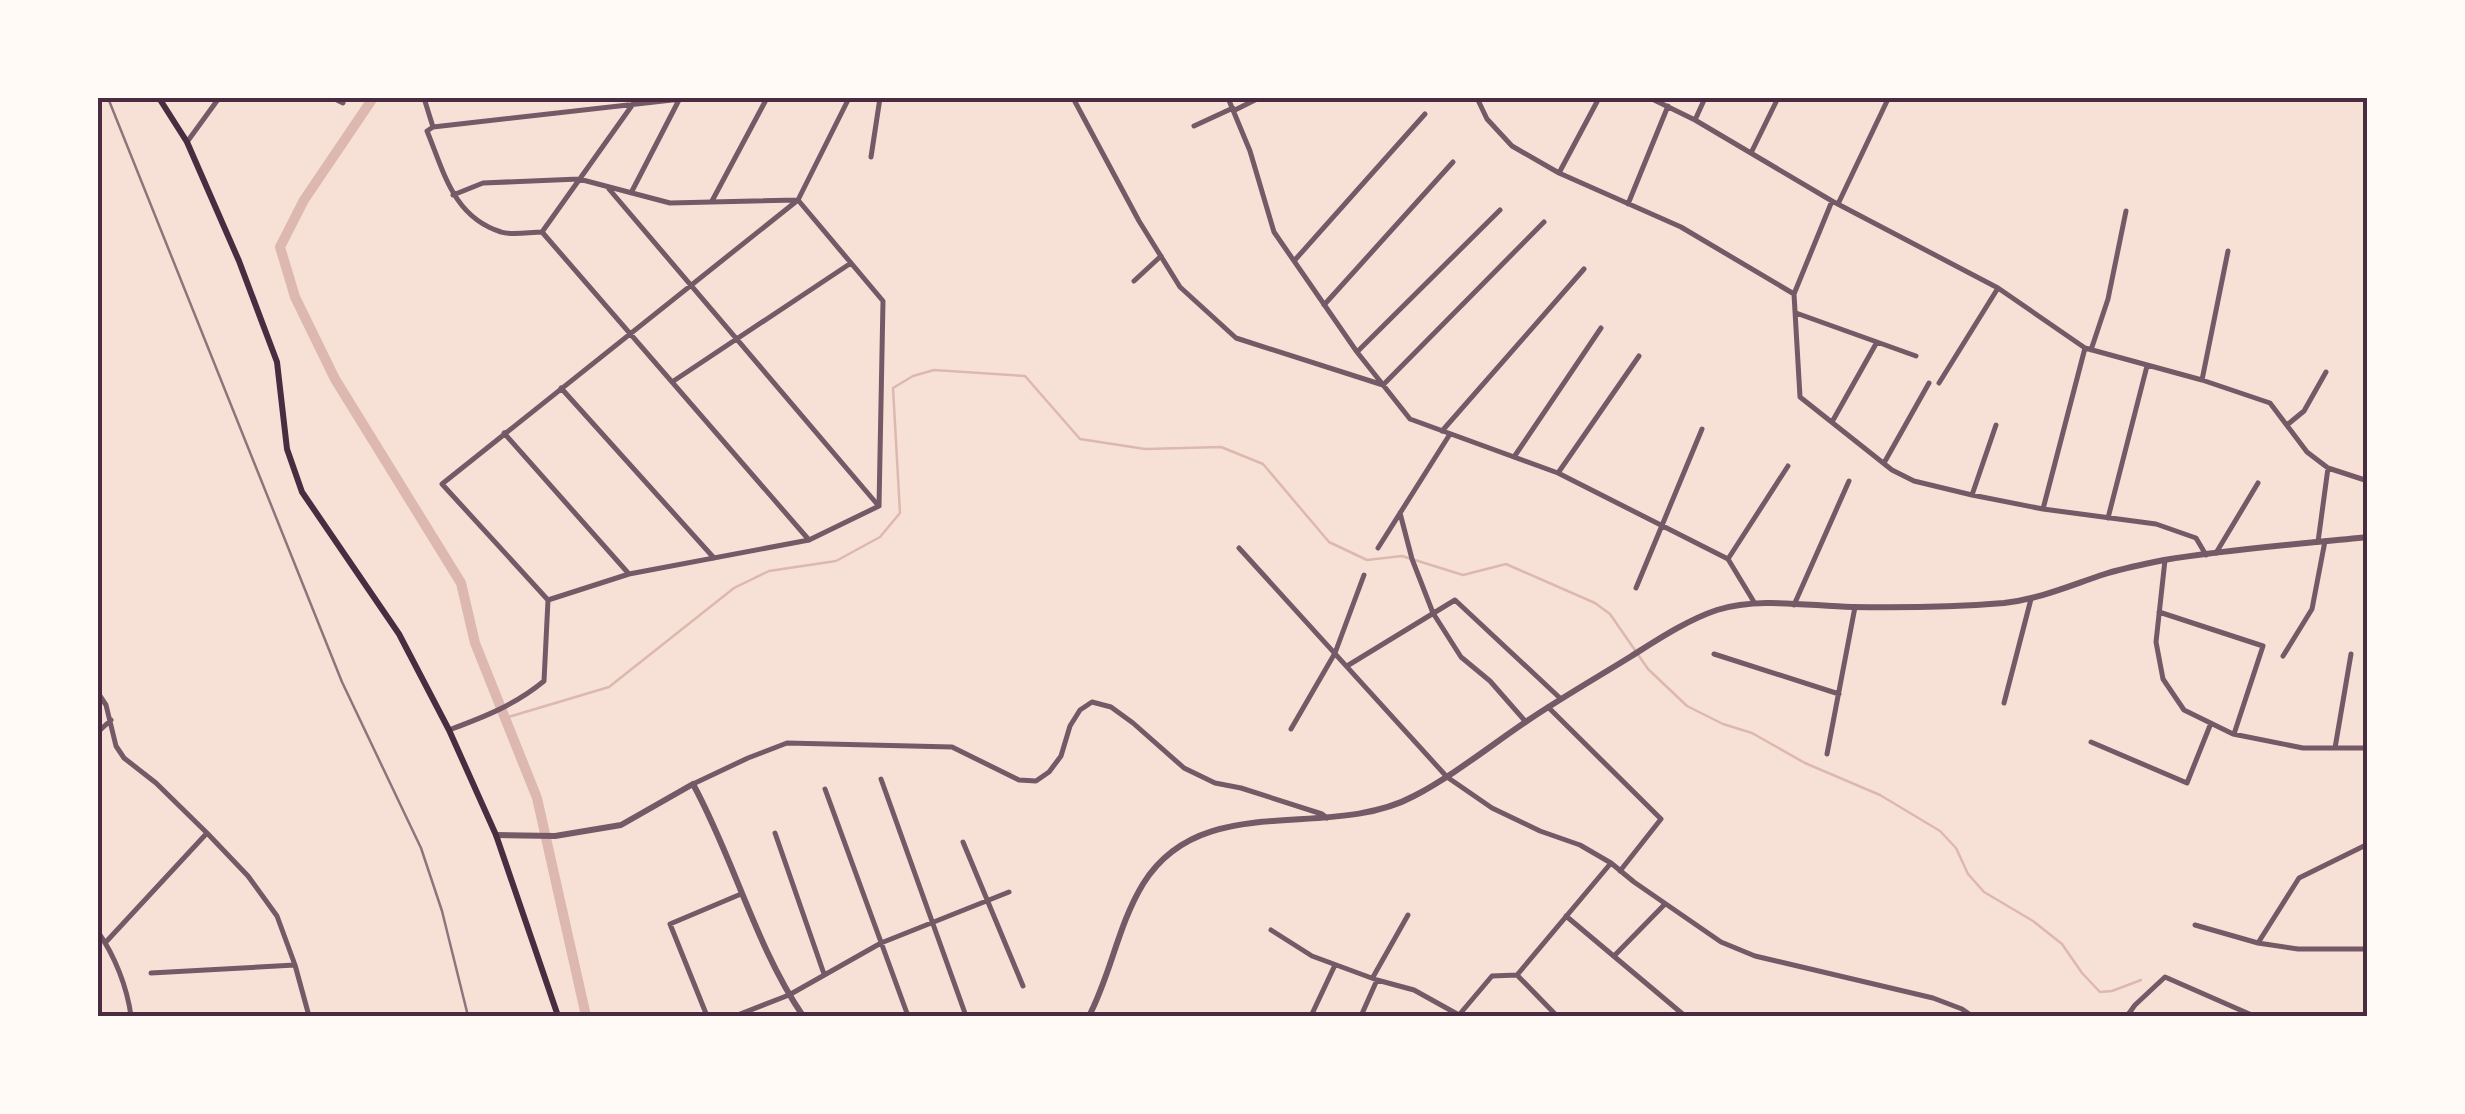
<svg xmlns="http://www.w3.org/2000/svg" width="2465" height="1114" font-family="Signika,sans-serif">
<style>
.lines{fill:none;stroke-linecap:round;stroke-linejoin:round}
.stream{stroke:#dcb8b0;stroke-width:2.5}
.canal{stroke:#dcb8b0;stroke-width:10}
.minor{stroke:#755966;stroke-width:5}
.tertiary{stroke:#755966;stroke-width:6}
.secondary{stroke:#4a2c40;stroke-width:6}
.rail{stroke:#8f747c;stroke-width:2.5}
.neatline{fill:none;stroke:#4a2c40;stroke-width:4}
</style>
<rect width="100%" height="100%" fill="#f7e1d7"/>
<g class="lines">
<!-- stream -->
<path class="stream" d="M505,718L609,687L734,588L769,571L836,561L880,537L900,513L893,388L913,376L934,370L1025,376L1080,439L1145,449L1221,447L1263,464L1329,542L1367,560L1402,556L1463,575L1506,564L1595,603L1610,614L1648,669L1687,706L1723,724L1752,733L1805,763L1880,795L1940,831L1956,848L1968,874L1984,892L2033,921L2062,944L2082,973L2100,992L2112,991L2141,980"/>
<!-- canal -->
<path class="canal" d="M373,98L304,200L280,247L295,297L335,379L461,583L475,643L537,798L586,1016"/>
<!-- minor -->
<path class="minor" d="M333,98L343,103
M424,98L433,127
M1073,98L1139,221L1180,287L1236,338L1383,385L1544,222
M1228,98L1250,151L1274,232L1357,352L1410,419L1558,473L1728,559L1754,602
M1477,98L1487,119L1512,146L1559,173L1681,227L1794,294
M1650,98L1695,120L1832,201L1998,288L2085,348L2202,380L2270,403L2307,452L2328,468L2368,481
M1235,110L1259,98
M1695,120L1705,98
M1194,126L1233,108
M187,142L219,98
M1751,153L1778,98
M871,157L880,98
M1559,173L1599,98
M609,189L877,504
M631,193L680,98
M453,195L483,183L579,179L670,203L798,200L849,98
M712,201L767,98
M1832,201L1794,294L1800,397L1892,470L1914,481L1972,495L2043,509L2156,524L2196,538L2206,555
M1628,204L1668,106
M1838,204L1888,99
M542,232C530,232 512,236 501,232C453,217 444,172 427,131L433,127L690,98
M542,232L809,540
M542,232L633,104
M1294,261L1425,114
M1134,281L1161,256
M1324,305L1453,162
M1796,313L1916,356
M2091,350L2108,299L2126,211
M1357,352L1500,210
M2202,380L2228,251
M672,382L851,263
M1939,383L1998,288
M561,388L714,558
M1832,422L1877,342
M2287,425L2304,411L2326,372
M1442,431L1584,269
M504,433L629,574
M1514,457L1601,328
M1884,463L1929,383
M1558,473L1639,356
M1972,495L1996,425
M2043,509L2085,348
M1400,513L1412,559L1433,613L1461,657L1490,681L1526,722
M2108,518L2147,366
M2318,542L2328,468
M1239,548L1447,777L1492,808L1540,831L1580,845L1611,863L1634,882L1721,942L1755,956L1933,998L1962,1009L1972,1016
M1378,548L1450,434
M2216,553L2258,483
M1728,559L1788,466
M2165,560L2156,642L2163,679L2184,710L2233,734L2303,748H2368
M1636,588L1702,429
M548,600L629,574L809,540L879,506
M1794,605L1849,481
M2159,612L2263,646L2234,734
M1714,654L1839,694
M2283,656L2312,609L2325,541
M1347,666L1455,600L1561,699
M98,693L106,705L116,746L124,758L156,783L207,833L248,876L277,916L295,965L309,1016
M2004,703L2031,599
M1548,707L1661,819L1620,871
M1291,729L1335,653L1364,575
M449,730C484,717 515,705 544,681L548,600L442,484L798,200L883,301L879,506
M98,732L111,720
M2091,742L2187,783L2211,723
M2335,748L2351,654
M1827,754L1855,607
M881,779L966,1016
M693,784L748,758L787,743L952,747L1019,780L1036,781L1049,772L1061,756L1070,726L1080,710L1092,702L1111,707L1133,723L1184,768L1215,783L1241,788L1322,814L1327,818
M825,789L908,1016
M775,833L824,974
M963,842L1023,986
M1566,916L1685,1016
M2195,925L2258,943L2298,949H2368
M1271,930L1312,956L1377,980L1414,990L1459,1015
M98,932C115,956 127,987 131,1016
M105,943L207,833
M2258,943L2299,878L2368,844
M1614,956L1664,905
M151,973L295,965
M1517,975L1557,1016
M1373,977L1408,915
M1459,1015L1492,976L1517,975L1611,863
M707,1016L670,924L741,894
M735,1016L789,995L881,943L1009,892
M1311,1016L1335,965
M1361,1016L1377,980
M2127,1016L2135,1005L2165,977L2254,1016"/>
<!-- tertiary -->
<path class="tertiary" d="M496,835L555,836L621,825L693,784C734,859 755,945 803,1016
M1089,1016C1111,974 1118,925 1143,884C1202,788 1329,842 1414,796C1454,775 1490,746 1527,721C1561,698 1596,678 1630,657C1657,640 1687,620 1717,610C1760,597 1808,606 1852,607C1902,608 1954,607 2004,603C2040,599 2071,585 2105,574C2124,568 2145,564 2164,560C2231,549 2300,544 2368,537"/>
<!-- secondary -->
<path class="secondary" d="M159,98L187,142L239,261L277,362L287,449L302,492L399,634L449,730L496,835L558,1016"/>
<!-- rail -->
<path class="rail" d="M108,98L342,682L421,848L442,911L468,1016"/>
</g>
<!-- border -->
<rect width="2465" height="1114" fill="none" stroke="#fffaf5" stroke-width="200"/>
<rect x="100" y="100" width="2265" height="914" class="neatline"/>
</svg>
